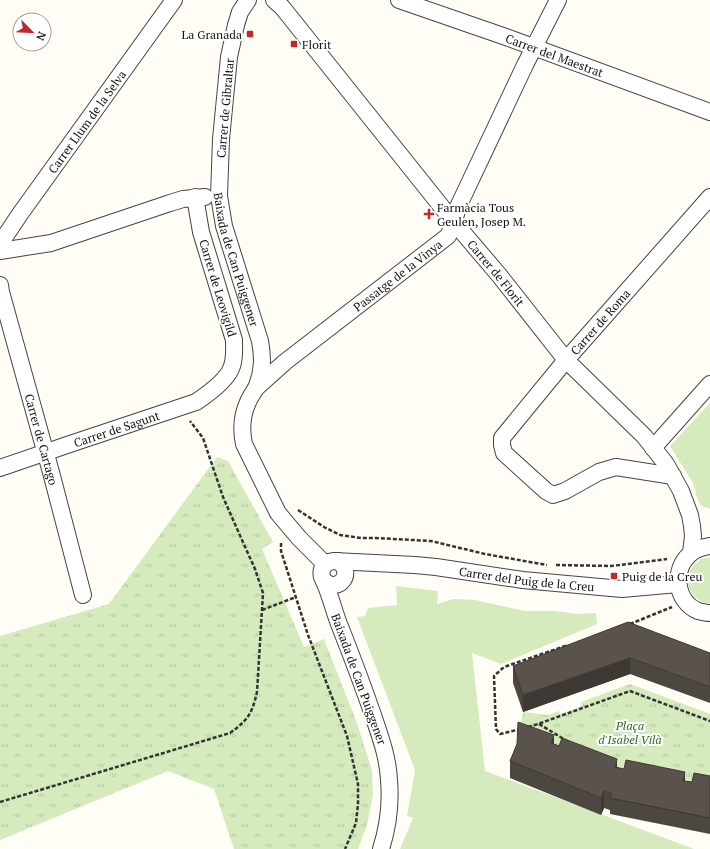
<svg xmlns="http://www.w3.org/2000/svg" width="710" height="849" font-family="'PT Serif',serif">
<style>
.grass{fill:#d5ebbd}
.park{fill:url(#park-tufts)}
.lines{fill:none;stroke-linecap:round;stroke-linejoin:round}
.street-casing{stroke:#444;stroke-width:18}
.path{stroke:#333;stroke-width:2.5;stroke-dasharray:4 2;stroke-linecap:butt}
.street{stroke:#fff;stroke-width:16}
.wall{fill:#4d4742}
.shaded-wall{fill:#3f3936}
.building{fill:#5a524d;stroke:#3f3936}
.poi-dot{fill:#c4262e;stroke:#fff;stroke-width:1.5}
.labels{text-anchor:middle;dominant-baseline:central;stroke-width:4;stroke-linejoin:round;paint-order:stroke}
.poi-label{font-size:12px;fill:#111;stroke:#fff;text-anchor:start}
.street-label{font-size:12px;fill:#111;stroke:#fff}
.park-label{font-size:12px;font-style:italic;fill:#2f6b1f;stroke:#fff}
</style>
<defs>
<pattern id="park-tufts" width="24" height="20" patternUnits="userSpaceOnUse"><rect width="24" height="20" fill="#d5ebbd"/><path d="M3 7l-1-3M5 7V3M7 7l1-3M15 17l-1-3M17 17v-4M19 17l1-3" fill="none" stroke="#b6c8a1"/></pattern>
</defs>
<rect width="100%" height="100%" fill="#fffdf5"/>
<!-- grass -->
<path class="grass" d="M710,403V509L702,506L698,501L693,483L670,446Z
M703,558H710V604C693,602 682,584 691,569C694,564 698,561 703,558Z
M396,586L438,591L437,604L453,599L475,600L525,611H555L578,614L596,613L597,624L501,664L472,653L485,771L694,849H400L413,818L407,816L415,770L357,617L365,616L368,608L397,605Z"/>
<!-- park -->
<path class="park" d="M217,457L228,461L273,542L262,549L304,647L324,639L358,726L372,771L373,795L367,825L358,849H234L214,789L168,771L0,840V636L109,604Z
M630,684L710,714V793L692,799L518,738L523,712L548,715L559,711L560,714L582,706L581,702Z"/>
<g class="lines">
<!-- street casing -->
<g class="street-casing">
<g id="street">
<path id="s1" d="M248,0L240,12L236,25L229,57L221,139L219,196L224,226L260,341C263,357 263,370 257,386C254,392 250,397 248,402C242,415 241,430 244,444L278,513L299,538L325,564"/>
<path id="s2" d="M274,0L282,7L453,221L499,275L566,360L644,436L666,464L681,491L690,515L692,526L693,536L691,553"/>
<path id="s3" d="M399,0L506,37L710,112"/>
<path id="s4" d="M0,244L20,214L174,0"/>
<path d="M0,251L51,243L170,203L183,199L205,197"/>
<path id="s5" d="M0,285L1,292L52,476L83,595"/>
<path id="s6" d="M256,388L285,362L448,236C453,227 455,217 458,207L525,65L558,0"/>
<path d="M653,448L710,384"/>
<path id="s7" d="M0,468L70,444L196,402C208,394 228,380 232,366C235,358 234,349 234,340L201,232L195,197"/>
<path id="s8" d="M673,476L616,467L599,472L565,491L553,495L546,491L504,453L502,445V438L566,360L710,197"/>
<path d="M710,546C703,547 696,549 690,554C672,570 675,601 698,611C702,612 706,613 710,613"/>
<path d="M324,581C339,594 355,572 338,561"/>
<path id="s9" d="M381,849C388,827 391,803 389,780C388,757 380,736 373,715C363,686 352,657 341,629C334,613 330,592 322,577C320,569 324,562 334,561L415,565L436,567L523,580L622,589L678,584"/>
</g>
</g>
<!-- path -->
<path class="path" d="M298,510L324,527L340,535L361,538H376L431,541L485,554L547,565
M281,543V551L308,635L347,736L358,784V804L356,823L345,849
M556,565L611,566L667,559
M262,610L296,597
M630,624L672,607
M539,724L567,741
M528,727L538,724L630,691L710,721
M521,729L500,734L496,729L494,676L504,667L568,645
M0,802L230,733C248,720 252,714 257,692L263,593L255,569L242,540L223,497L203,438L190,421"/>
<!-- street -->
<use href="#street" class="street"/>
</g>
<!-- wall -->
<path class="wall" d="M710,653V703L630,674L523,712L513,683V666Z
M517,744H554L617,768L692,782L710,776V834L610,814V810L604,808L601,815L510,778V761Z"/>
<!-- shaded-wall -->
<path class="shaded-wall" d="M630,658V674L523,712V695Z
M554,735V752L551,743Z
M617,759V775L615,767Z
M685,772V788L683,781Z
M604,791V808L601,815V798Z"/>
<!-- building -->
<path class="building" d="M628,622L710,653V687L630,658L523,695L513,666Z
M518,722L554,735L551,743L559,746L562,738L617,759L615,767L624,769L626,760L685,772L683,781L692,782L694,773L710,776V818L610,798L612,794L604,791L601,798L510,761L517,744Z"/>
<!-- markers -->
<g class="poi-dot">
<rect x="246" y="30" width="8" height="8" rx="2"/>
<rect x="290" y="40" width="8" height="8" rx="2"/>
<path d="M427 208h4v4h4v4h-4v4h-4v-4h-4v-4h4z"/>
<rect x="610" y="572" width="8" height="8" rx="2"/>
</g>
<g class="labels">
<!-- poi labels -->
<g class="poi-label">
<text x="242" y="34" text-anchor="end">La Granada</text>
<text x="302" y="44">Florit</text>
<text x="437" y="207">Farmàcia Tous<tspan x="437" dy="14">Geulen, Josep M.</tspan></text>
<text x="622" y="576">Puig de la Creu</text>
</g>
<!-- street labels -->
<g class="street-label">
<text stroke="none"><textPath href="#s3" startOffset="165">Carrer del Maestrat</textPath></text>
<text transform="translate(225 108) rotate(-85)">Carrer de Gibraltar</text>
<text stroke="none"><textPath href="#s4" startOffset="150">Carrer Llum de la Selva</textPath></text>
<text stroke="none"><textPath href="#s1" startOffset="266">Baixada de Can Puiggener</textPath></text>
<text stroke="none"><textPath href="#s2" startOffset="352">Carrer de Florit</textPath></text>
<text stroke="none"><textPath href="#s6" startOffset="181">Passatge de la Vinya</textPath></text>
<text transform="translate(218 288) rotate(73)">Carrer de Leovigild</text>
<text stroke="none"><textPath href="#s8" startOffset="359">Carrer de Roma</textPath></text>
<text stroke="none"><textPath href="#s7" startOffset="123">Carrer de Sagunt</textPath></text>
<text stroke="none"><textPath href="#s5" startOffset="160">Carrer de Cartago</textPath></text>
<text stroke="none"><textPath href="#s9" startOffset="501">Carrer del Puig de la Creu</textPath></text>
<text transform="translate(359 679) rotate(70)">Baixada de Can Puiggener</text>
</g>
<!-- park labels -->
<g class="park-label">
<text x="630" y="725">Plaça<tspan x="630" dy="14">d'Isabel Vilà</tspan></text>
</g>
</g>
<!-- north arrow -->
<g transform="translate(32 32) rotate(114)"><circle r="19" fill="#ffffff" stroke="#a0a0a0"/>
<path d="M0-3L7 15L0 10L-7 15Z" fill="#c4262e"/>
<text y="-6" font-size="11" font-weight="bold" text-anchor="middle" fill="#111111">N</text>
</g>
</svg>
